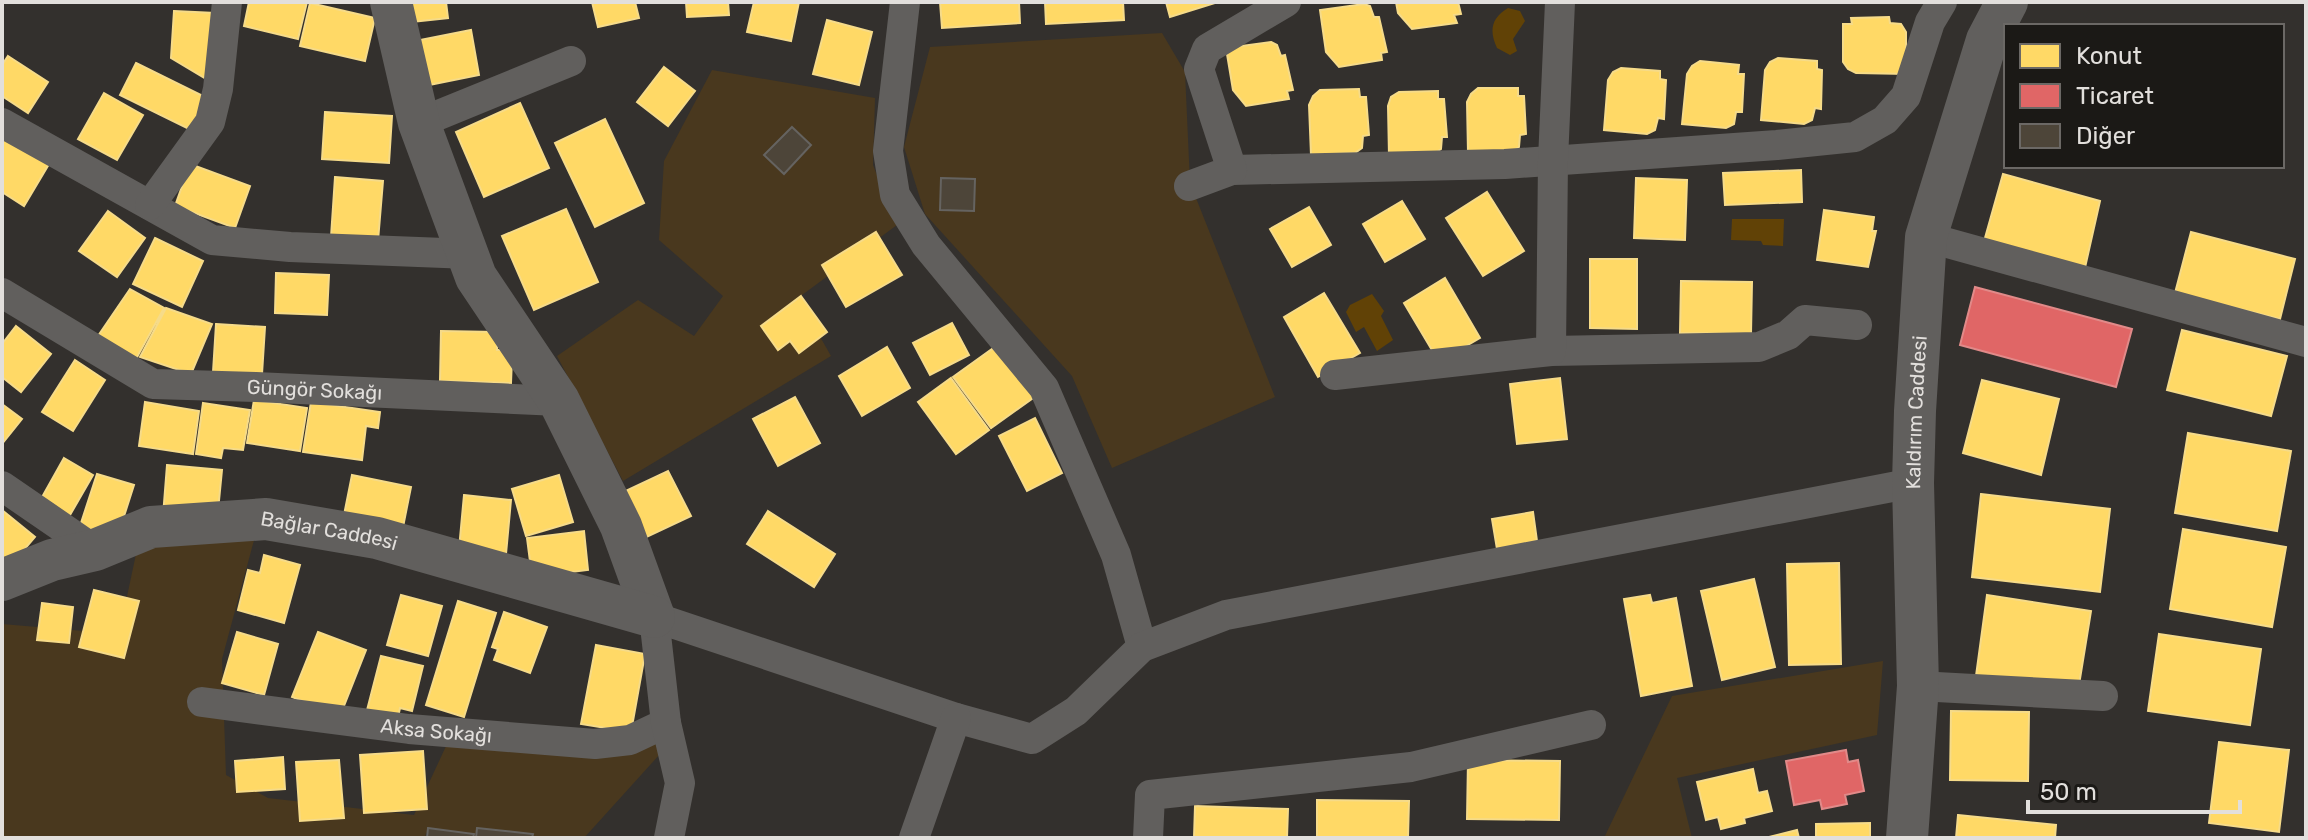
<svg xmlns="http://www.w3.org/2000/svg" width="2308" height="840" font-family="Rubik,sans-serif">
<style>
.green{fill:#49381e}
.water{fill:#614206}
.homes{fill:#ffd966;stroke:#f6db89;stroke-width:2}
.shops{fill:#e06666;stroke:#e18a89;stroke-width:2}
.building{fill:#4d4539;stroke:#656360;stroke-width:2}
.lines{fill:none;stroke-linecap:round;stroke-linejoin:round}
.street{stroke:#615f5d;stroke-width:30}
.secondary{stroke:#615f5d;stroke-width:42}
.labels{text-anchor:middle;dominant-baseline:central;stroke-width:8;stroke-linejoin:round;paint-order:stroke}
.street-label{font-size:20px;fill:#e2dfdc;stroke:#1b1916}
</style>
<rect width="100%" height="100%" fill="#33302d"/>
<!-- green -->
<path class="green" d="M1162,33L1185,72L1190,183L1275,397L1112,468L1072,376L925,214L904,147L930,47Z
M712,70L875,98L873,165L897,225L798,298L831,356L623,481L557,356L638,300L694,336L723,296L659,240L664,161Z
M257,529L222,659L226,775L268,798L414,815L454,729L670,743L584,838H481L426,833L425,838H2V624L119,634L139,540Z
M1883,661L1877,735L1677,778L1692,838H1604L1672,696Z"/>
<!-- water -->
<path class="water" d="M1508,8L1520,11L1525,21L1513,39L1517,51L1510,55L1497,48C1489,31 1491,18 1508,8Z
M1732,219H1784L1783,246L1763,245L1761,241L1731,240Z
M1372,294L1384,311L1381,316L1393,340L1377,351L1364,327L1356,332L1346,312L1350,305Z"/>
<!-- homes -->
<path class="homes" d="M249,2H307L298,39L244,26Z
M401,2H446L448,18L403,23Z
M592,2H635L639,18L598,27Z
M686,2H728L729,15L687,17Z
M754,2H799L791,41L747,32Z
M940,2H1019L1020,23L942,28Z
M1045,2H1123L1124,20L1046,24Z
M1166,2H1218L1170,17Z
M1396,2H1458L1461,14L1454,15L1457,23L1412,29L1398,13Z
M310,3L375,18L365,61L300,46Z
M1364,4L1370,6L1374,17H1379L1387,52L1381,53L1382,60L1339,67L1326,52L1320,10Z
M174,11L215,13L208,80L171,58Z
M1889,17L1890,23L1901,24L1906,32V74L1856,73L1848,69L1843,62V24H1852L1851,18Z
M827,20L872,32L859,85L813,74Z
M471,30L479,75L429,85L420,40Z
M1271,42L1277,45L1281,56L1285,55L1293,90L1287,91L1289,99L1246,106L1233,90L1226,48Z
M8,56L48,82L28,113L2,96V65Z
M1778,58L1817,61V69L1822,70L1821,109L1815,108L1812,120L1804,124L1761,120L1765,70L1770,62Z
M1700,61L1739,65L1738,74H1744L1742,112H1736L1734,124L1726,128L1682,124L1687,74L1692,66Z
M136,63L211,100L195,132L120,95Z
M664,67L695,91L668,126L637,102Z
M1621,68L1660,71V79L1666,80L1664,119L1658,118L1655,130L1647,134L1604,130L1608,80L1613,72Z
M1478,88H1518V96H1524L1526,134L1520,135L1519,147L1511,152H1468L1467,102L1471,94Z
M1359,89L1360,97H1366L1369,135L1363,136L1362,148L1355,153L1311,155L1309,105L1313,96L1320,90Z
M1438,91V99H1444L1447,137H1442L1441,149L1433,155L1389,156L1388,106L1391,97L1399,92Z
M104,93L143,115L117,160L78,139Z
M520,103L549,168L484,197L456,132Z
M325,112L392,116L389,163L322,159Z
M605,119L644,203L595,227L555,143Z
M2,136L49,164L24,206L2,192Z
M190,164L250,186L235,228L175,206Z
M1801,170L1802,202L1725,205L1723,173Z
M2003,174L2100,201L2084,272L1983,245Z
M335,177L383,181L378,241L331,237Z
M1636,178L1687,180L1685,240L1634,238Z
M1487,192L1524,251L1483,276L1446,218Z
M1402,201L1425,239L1385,262L1363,224Z
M1309,207L1331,245L1292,267L1270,229Z
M566,209L598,282L534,310L502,236Z
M1824,210L1874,217L1872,231H1876L1868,267L1817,260Z
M108,211L145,238L117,277L79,251Z
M876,232L902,275L846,307L822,265Z
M2191,232L2295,259L2280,319L2175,293Z
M155,238L203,261L182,307L133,284Z
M1590,259H1637V329L1590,328Z
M276,273L329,275L327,315L275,313Z
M1445,278L1480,338L1439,362L1404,303Z
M1681,281L1752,282L1751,334L1680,333Z
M130,289L164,308L135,361L96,339Z
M1324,293L1360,353L1318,377L1284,317Z
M801,296L827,332L799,353L790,341L778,350L761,326Z
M166,308L212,324L191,374L140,357Z
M952,323L969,355L930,375L913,343Z
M216,324L265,327L262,374L213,372Z
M16,326L51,354L21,392L2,377V344Z
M2182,330L2287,356L2271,416L2167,390Z
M441,331L497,332V350H506L512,358L511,383L440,381Z
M999,344L1036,396L991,428L953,377Z
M887,347L910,388L862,416L839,376Z
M75,360L105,380L73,431L42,412Z
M951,378L989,430L956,454L918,402Z
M1560,378L1567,439L1517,444L1510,384Z
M1982,380L2059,399L2041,475L1963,453Z
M795,397L820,443L778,466L753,419Z
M254,400L307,408L300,451L247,443Z
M145,402L199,411L193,454L139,446Z
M311,402L380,412L378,428L366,426L362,460L303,452Z
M203,403L250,410L243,450L223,448L221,458L196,454Z
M2,404L22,419L2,444Z
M1035,418L1062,473L1027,491L999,436Z
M2188,433L2291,451L2277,531L2175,513Z
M64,458L93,475L66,522L37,506Z
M167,465L222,470L217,521L163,516Z
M668,471L691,516L638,541L615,496Z
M97,474L134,485L117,538L80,526Z
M352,475L411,487L403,527L344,515Z
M559,475L573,522L526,536L512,489Z
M1981,494L2110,509L2100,592L1972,577Z
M464,495L511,500L506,554L459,549Z
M2,510L35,537L6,571L2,568Z
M768,511L835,554L814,587L747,544Z
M1533,512L1537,541L1497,549L1492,519Z
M2183,529L2286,547L2272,627L2170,609Z
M584,531L588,570L532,577L527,538Z
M264,555L300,565L284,623L238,610L248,570L260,573Z
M1839,563L1841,664L1789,665L1787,564Z
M1754,579L1775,667L1722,680L1701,591Z
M94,590L139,601L124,658L79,647Z
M401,595L442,606L428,656L387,645Z
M1650,595L1652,603L1676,598L1692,686L1641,696L1624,599Z
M1987,595L2091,611L2078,691L1976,676Z
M458,601L496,613L464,717L426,705Z
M42,603L73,607L69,643L37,640Z
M504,612L547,627L530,673L494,660L498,649L492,647Z
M237,632L278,644L264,695L222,683Z
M318,632L366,650L340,716L292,697Z
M2159,634L2261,649L2250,725L2148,711Z
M596,645L645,654L631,732L581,724Z
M381,656L423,666L412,711L400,708L397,722L366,714Z
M1951,711L2029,712L2028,781L1950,780Z
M2219,742L2289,750L2279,832L2209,823Z
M423,751L427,809L364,813L360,755Z
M283,757L285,789L237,792L235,761Z
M339,760L344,818L300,821L296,762Z
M1468,760L1560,761L1559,820L1467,819Z
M1753,769L1758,793L1767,791L1772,811L1744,818L1745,823L1721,829L1718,817L1706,820L1697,782Z
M1317,800L1409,801L1408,838H1317Z
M1195,806L1288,809L1287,838H1194Z
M1958,815L2056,825L2055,838H1956Z
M1870,823V838H1816V824Z
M1797,830L1799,838H1765Z"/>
<!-- shops -->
<path class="shops" d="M1975,287L2132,329L2116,387L1960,345Z
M1846,750L1848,762L1858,760L1864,791L1845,795L1847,804L1822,809L1820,800L1794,805L1786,761Z"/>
<!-- building -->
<path class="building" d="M792,127L811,145L784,174L764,155Z
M941,178L975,179L974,211L940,210Z
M428,828L474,834L473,838H427Z
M477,828L533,834L532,838H476Z"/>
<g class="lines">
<!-- street -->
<g class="street">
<path d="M905,2L888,151L895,195L926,245L1044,388L1116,555L1142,647"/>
<path d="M2,123L212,240L290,247L470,254"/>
<path d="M419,123L571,61"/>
<path d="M1232,170L1505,164L1777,145L1855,137L1885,120L1906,96L1930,22L1942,2"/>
<path d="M1189,186L1232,170L1199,69L1207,49L1286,2"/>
<path d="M150,205L210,122L218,89L227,2"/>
<path d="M1926,237L2306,342"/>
<path id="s1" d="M2,293L153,384L256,387L559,401"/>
<path d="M1551,351L1759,347L1788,335L1805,320L1857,325"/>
<path d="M1335,375L1551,351L1553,160L1560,2"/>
<path d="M2,486L95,550"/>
<path d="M1918,686L2103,696"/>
<path id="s2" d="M202,702L409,729L595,744L630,740L666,723"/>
<path d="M669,838L680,783L666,723L654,617L956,718L1032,739L1076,711L1142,647L1226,615L1913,483"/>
<path d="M914,838L956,718"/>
<path d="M1148,838L1150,795L1411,767L1591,725"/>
</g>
<!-- secondary -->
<g class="secondary">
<path d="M391,2L419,123L476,277L559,401L621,526L654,617"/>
<path id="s3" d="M2,580L52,560L95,550L151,527L266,519L377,538L654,617"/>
<path id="s4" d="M1907,838L1918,686L1913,483L1915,411L1926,237L1987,40L2007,2"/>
</g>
</g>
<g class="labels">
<!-- street labels -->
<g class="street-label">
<text stroke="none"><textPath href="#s1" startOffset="338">Güngör Sokağı</textPath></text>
<text stroke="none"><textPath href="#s4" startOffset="426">Kaldırım Caddesi</textPath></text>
<text stroke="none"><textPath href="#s3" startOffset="338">Bağlar Caddesi</textPath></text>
<text stroke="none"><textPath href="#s2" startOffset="236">Aksa Sokağı</textPath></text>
</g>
</g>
<!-- border -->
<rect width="2308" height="840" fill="none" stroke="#e2dfdc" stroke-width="8"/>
<!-- legend -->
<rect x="2004" y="24" width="280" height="144" fill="#1b1916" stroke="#6b6865" stroke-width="2"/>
<rect x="2020" y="44" width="40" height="24" fill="#ffd966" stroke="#6b6865" stroke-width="2"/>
<text x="2076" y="64" font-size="24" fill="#e2dfdc">Konut</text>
<rect x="2020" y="84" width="40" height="24" fill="#e06666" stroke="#6b6865" stroke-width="2"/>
<text x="2076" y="104" font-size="24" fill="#e2dfdc">Ticaret</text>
<rect x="2020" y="124" width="40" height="24" fill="#4d4539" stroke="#6b6865" stroke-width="2"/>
<text x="2076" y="144" font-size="24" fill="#e2dfdc">Diğer</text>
<!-- scale -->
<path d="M2028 800v12h212v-12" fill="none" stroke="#e2dfdc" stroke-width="4"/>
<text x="2040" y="800" font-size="24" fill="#e2dfdc" stroke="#1b1916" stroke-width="6" paint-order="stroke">50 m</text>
</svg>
